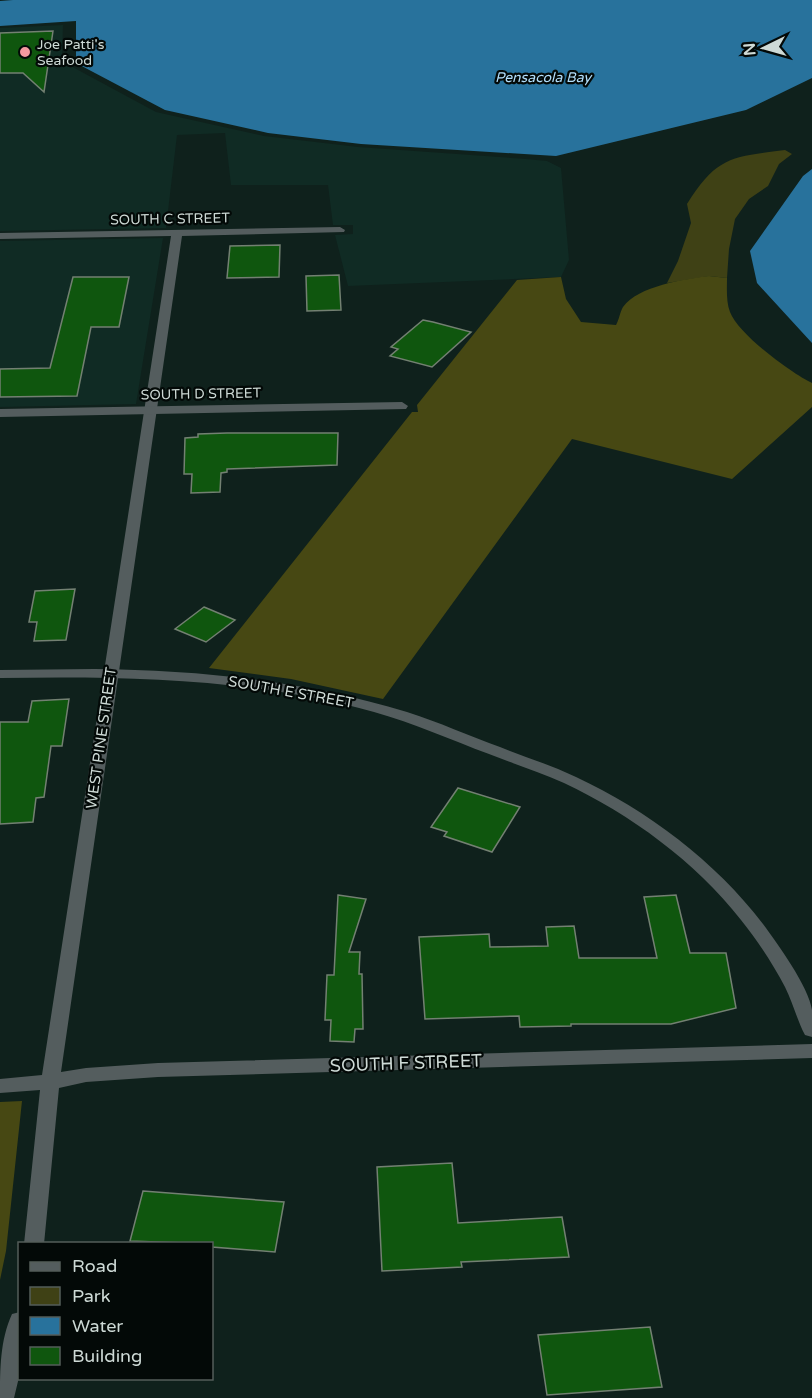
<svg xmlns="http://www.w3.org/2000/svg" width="812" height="1398" font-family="'Varela Round',sans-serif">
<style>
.built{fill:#102b24}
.green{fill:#3f4115}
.forest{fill:#474813}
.water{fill:#28729c}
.building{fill:#0f560e;stroke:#738072;stroke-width:1.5}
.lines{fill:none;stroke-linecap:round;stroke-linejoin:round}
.minor{fill:#545d5e;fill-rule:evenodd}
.tertiary{fill:#545d5e;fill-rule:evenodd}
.poi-dot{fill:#f49aa0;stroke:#030907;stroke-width:2}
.labels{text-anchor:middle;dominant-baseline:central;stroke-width:4.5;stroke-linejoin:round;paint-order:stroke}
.far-poi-label{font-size:14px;fill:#cedad6;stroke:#030907;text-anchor:start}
.far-water-label{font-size:14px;font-style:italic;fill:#b2defb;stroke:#030907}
.far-street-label{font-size:14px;fill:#cedad6;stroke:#030907}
.street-label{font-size:15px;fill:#cedad6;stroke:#030907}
.near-street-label{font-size:18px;fill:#cedad6;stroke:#030907}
</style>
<rect width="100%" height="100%" fill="#0f211c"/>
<!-- built -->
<path class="built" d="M63,25L62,56L66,58L67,64L156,112L264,136L358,147L526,159L547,161L561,168L569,260L561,277L348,286L335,235L353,234V225H333L328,185H231L225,133L177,135L166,228L0,231V28Z
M163,238L136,404L0,407V241Z"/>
<!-- green -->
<path class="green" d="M785,150L792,154L779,164L768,186L749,199L735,219L729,249L727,278L709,276L667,283L678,261L691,223L687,204C717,156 732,157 785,150Z"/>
<!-- forest -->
<path class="forest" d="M709,276L727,278C727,288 726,302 730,312C738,334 791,373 812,383V407L732,479L572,439L383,699L291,679L209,668L412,412H418L417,405L517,280L561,277L566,299L581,322L616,325C619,320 620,312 623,307C638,286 685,279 709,276Z
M22,1101L6,1251L0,1280V1102Z"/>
<!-- water -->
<path class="water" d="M13,0H812V78L746,110L556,156L361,144L268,133L165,110L76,63V21L0,26V1Z
M812,169V343L757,283L750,251L803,176Z"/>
<!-- building -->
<path class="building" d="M53,31L44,92L23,73H0V33Z
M280,245L279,277L227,278L230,246Z
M339,275L341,310L307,311L306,276Z
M73,277H129L119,327H91L77,396L0,397V369L50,368Z
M423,320L433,322L471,332L432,367L390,356L398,349L391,347Z
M227,433H338L337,465L227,469V472L221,473L220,492L191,493L192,474H184L185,438L198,437V434Z
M75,589L66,640L34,641L37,622H29L35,591Z
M204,607L235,620L206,642L175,629Z
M69,699L62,746H51L44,797L36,798L33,822L0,824V722H28L32,701Z
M458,788L520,807L492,852L444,836L447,832L431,827Z
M338,895L366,899L349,952H360L359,974H362L363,1029H355L354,1042L330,1041L331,1020H325L327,975H334Z
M676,895L690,953H726L736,1008L671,1024H571V1026L520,1027L519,1016L425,1019L419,937L489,934L490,947L548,946L546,927L574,926L579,958H657L644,897Z
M452,1163L458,1223L562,1217L569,1257L461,1262L462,1267L382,1271L377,1167Z
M143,1191L284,1202L275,1252L212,1247V1244L130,1241Z
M650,1327L662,1387L547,1395L538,1335Z"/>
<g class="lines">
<!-- minor -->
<path class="minor" d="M340,227L345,230L344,232L182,236L61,1072L86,1068L158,1063L812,1044V1058L158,1077L86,1082L59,1088L44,1244H24L40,1090L0,1093V1079L42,1075L171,236L0,239V233Z
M20,1312V1373L14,1398H0C0,1370 0,1340 12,1314Z"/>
<!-- tertiary -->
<path class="tertiary" d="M402,402L408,406L406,409L0,417V409Z
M94,669C200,670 305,681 407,712C439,722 469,736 500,747C525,757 551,765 576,777C647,810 715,861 763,924C777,943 809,987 812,1010C812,1019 812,1028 812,1037L805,1035C797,1020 793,1003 785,987C773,964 758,941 741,920C696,862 630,814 564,783C539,772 514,764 489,754C451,740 414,723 374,712C252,678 126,676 0,678V670Z"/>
</g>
<!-- markers -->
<circle class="poi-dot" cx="25" cy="52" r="6"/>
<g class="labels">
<!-- far-poi labels -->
<g class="far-poi-label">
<text x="37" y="44">Joe Patti's<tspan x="37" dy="16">Seafood</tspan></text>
</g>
<!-- far-water labels -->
<g class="far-water-label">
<text x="543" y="77">Pensacola Bay</text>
</g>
<!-- far-street labels -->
<g class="far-street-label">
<text transform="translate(170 219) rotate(-1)">SOUTH C STREET</text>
<text transform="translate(201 394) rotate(-1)">SOUTH D STREET</text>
</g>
<!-- street labels -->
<g class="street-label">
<text transform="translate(291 692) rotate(10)">SOUTH E STREET</text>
<text transform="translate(101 738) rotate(-82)">WEST PINE STREET</text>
</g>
<!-- near-street labels -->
<g class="near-street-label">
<text transform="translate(406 1063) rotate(-2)">SOUTH F STREET</text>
</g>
</g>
<!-- legend -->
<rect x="18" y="1242" width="195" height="138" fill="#030907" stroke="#545d5a" stroke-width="1.5"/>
<rect x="30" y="1262" width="30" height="9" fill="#545d5e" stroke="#545d5a" stroke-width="1.5"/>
<text x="72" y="1272" font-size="18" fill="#cedad6">Road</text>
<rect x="30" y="1287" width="30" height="18" fill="#3f4115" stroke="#545d5a" stroke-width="1.5"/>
<text x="72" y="1302" font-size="18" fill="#cedad6">Park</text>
<rect x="30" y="1317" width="30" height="18" fill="#28729c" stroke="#545d5a" stroke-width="1.5"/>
<text x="72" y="1332" font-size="18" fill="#cedad6">Water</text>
<rect x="30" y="1347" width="30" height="18" fill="#0f560e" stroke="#545d5a" stroke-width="1.5"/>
<text x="72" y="1362" font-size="18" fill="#cedad6">Building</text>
<!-- north arrow -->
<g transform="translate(764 48) rotate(265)" stroke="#030907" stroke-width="4.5" paint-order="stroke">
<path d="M0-4.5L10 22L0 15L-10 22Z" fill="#cedad6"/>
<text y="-9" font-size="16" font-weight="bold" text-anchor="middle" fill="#cedad6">N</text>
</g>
</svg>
